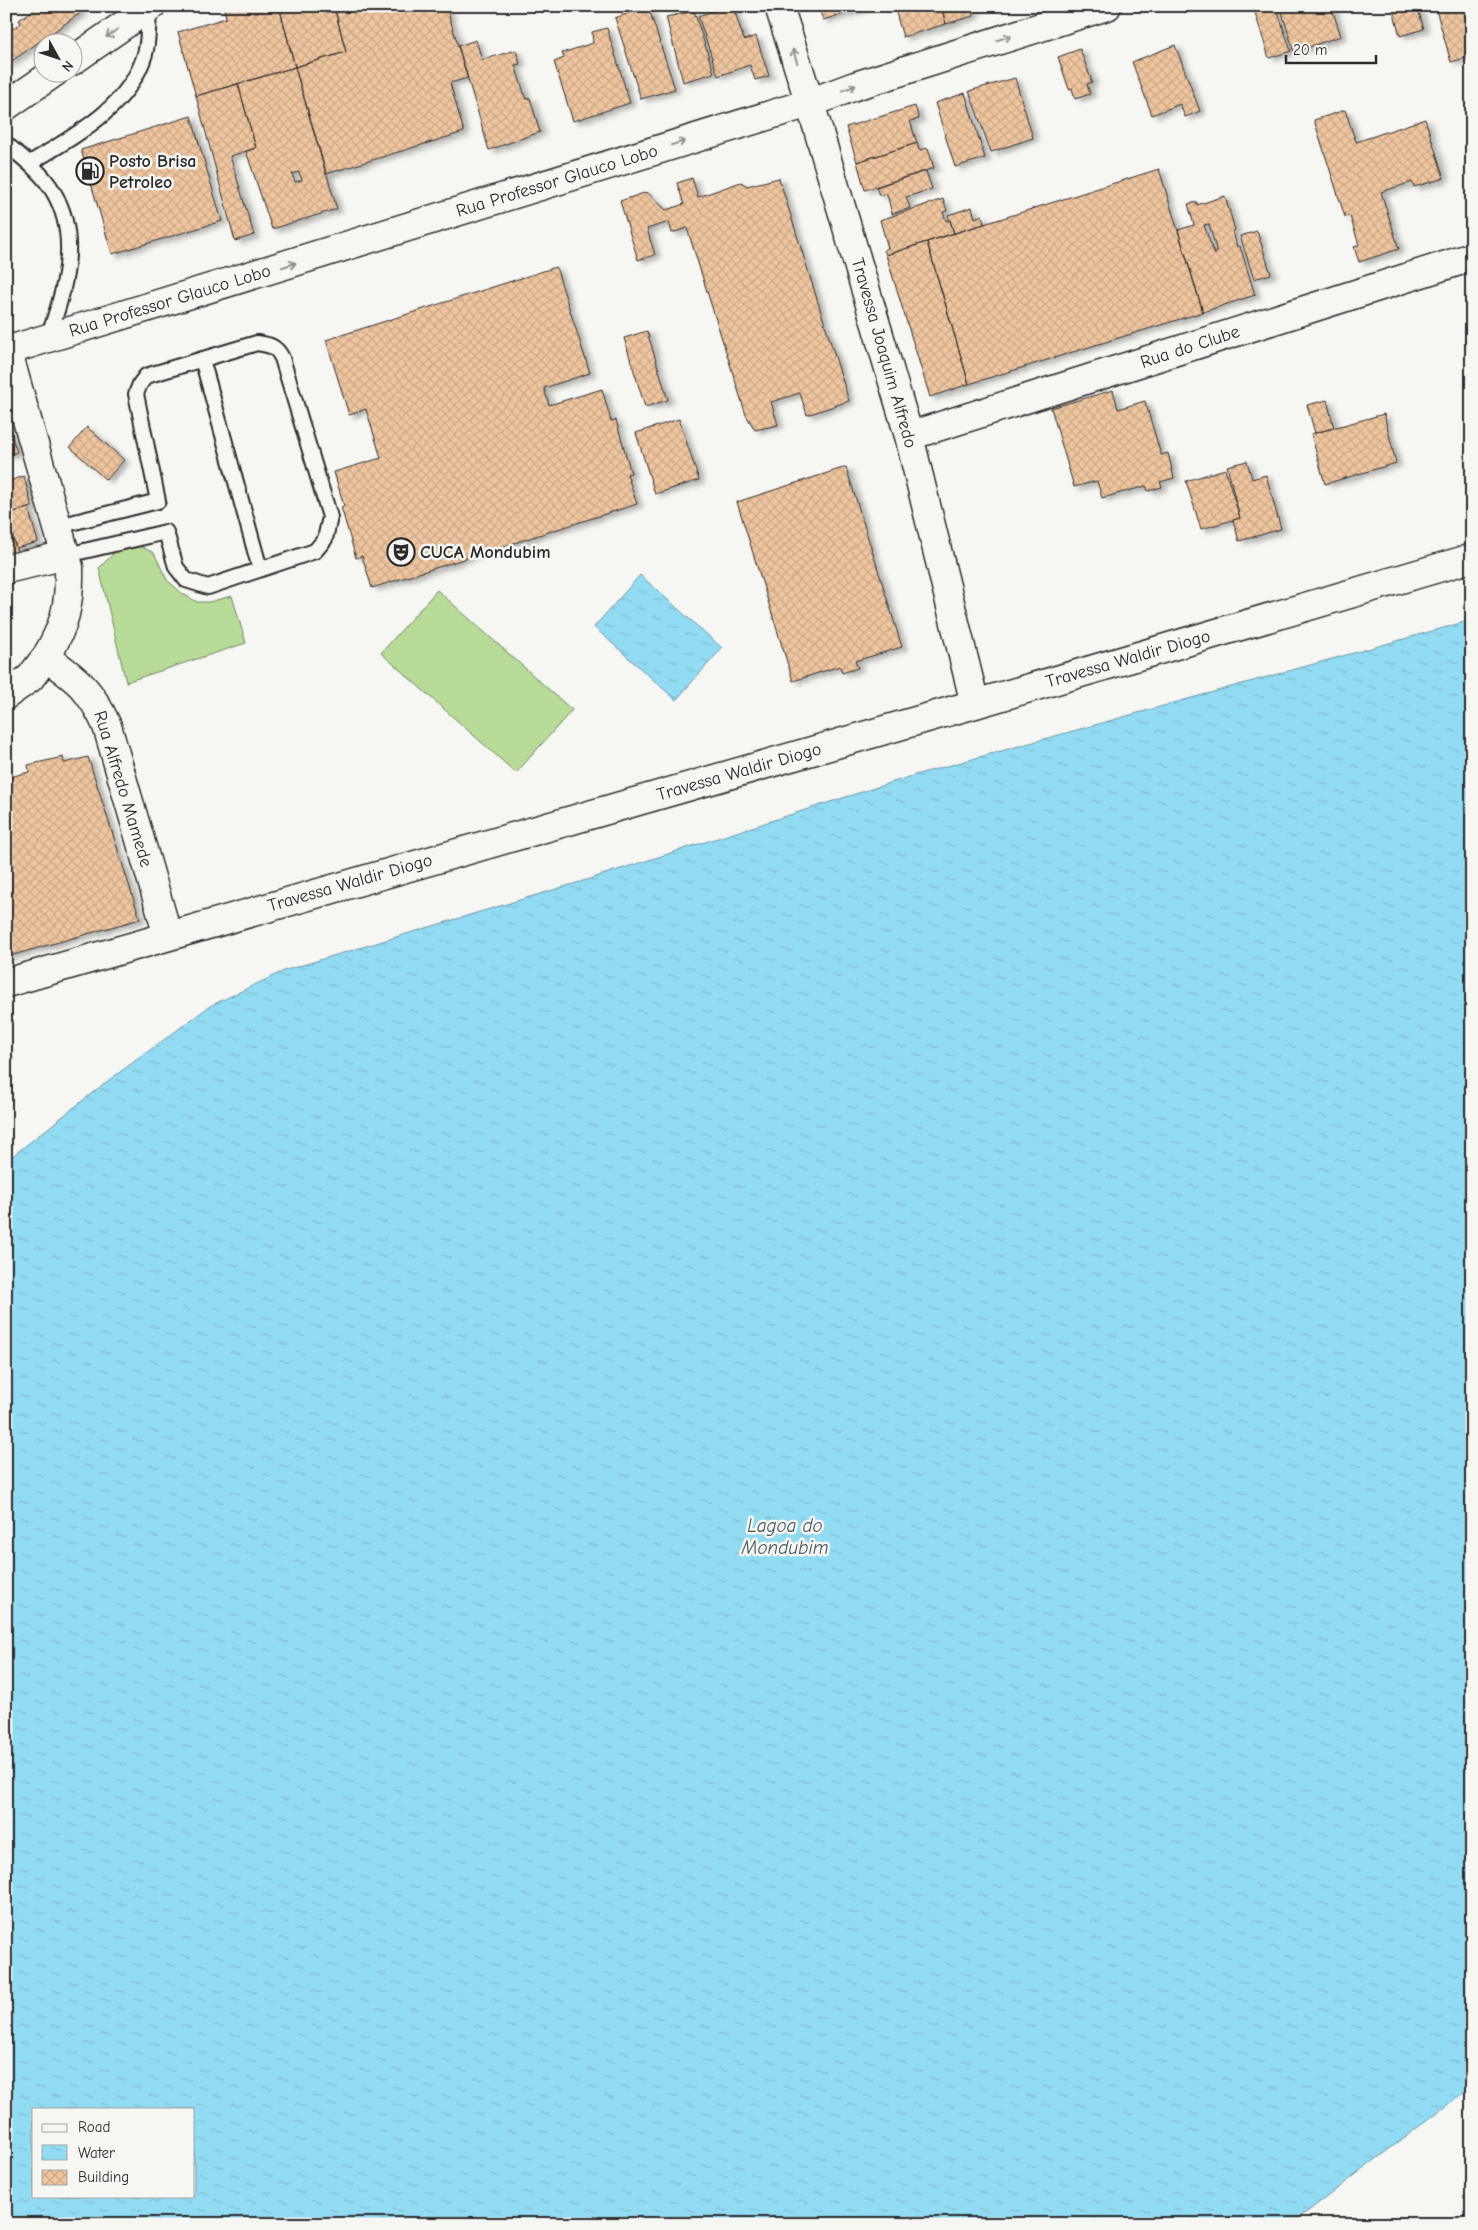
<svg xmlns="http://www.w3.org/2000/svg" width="1478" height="2230" font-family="'Comic Neue',sans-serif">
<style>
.garden{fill:#b7dc97;stroke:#718461}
.water{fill:url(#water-ripples);stroke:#6995a3;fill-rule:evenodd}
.building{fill:url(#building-cross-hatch);stroke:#2b2b2b;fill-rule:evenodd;filter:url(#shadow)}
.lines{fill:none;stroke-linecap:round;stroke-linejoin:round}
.lane-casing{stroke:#2b2b2b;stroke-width:18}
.street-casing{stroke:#2b2b2b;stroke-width:31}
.primary-casing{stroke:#2b2b2b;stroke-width:31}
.lane{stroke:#f6f6f2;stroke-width:14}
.street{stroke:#f6f6f2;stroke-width:28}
.primary{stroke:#f6f6f2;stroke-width:28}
.oneway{stroke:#90908e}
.labels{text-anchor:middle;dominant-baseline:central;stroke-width:5;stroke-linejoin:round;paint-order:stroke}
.poi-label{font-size:18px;font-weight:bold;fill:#2b2b2b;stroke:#f6f6f2;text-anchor:start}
.street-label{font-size:18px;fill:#2b2b2b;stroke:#f6f6f2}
.water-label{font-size:19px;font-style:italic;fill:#45575d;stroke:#f6f6f2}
</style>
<defs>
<pattern id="water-ripples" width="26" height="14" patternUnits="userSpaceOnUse" patternTransform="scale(1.25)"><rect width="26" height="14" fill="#92dcf3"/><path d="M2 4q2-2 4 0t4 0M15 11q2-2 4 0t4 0" fill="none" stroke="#7ebdd0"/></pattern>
<pattern id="building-cross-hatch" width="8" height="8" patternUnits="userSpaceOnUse" patternTransform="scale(1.25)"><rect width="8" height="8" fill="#eec59e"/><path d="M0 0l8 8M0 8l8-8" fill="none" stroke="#cca988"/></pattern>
<filter id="shadow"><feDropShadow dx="5.5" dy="3" stdDeviation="2.5" flood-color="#0004"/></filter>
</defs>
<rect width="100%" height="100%" fill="#f6f6f2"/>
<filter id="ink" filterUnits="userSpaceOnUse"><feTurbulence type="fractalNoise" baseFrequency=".02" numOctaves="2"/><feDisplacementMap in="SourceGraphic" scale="10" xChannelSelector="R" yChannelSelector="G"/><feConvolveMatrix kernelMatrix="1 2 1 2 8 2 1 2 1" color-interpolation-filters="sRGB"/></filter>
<g filter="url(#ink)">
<!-- garden -->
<path class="garden" d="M133,546L142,547L154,553L167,580L183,594L197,602H209L232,596L246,643L126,682L99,568L119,548Z
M437,590L572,710L516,773L381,653Z"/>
<!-- water -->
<path class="water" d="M640,575L722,648L676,700L594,627Z
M1472,620V2086L1291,2224H6V1164L10,1158L105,1083L210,1006L286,970L580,882L915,775ZM34,2109H194V2196H34Z"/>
<!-- building -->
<path class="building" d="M39,6H78L82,12L6,65V34L21,23L19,20Z
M229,6H279L295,67L196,96L178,32L226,18L224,9Z
M279,6H334L346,52L295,67Z
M334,6H446L468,78L450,83L464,132L326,174L295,67L346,52Z
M648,6L675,89L641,99L615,18Z
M727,6H733L744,40L756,36L769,76L755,80L750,65L718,76L698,16Z
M818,6H869L823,20Z
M894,6H941L946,24L903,37Z
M941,6H983L972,10L973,16L946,24Z
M1253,6H1276L1291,51L1269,58Z
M1280,6H1331L1341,36L1294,52Z
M1392,6H1417L1424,29L1400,36Z
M1435,6H1472V56L1451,62Z
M694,11L714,73L683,82L666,17Z
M607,28L630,103L573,121L554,62L564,58L562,53L593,43L592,32Z
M476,40L482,60L516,50L520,64L515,65L526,99L530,98L540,132L489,150L458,46Z
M1175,45L1200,111L1185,117L1180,104L1152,115L1132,62Z
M1080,49L1092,82L1087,84L1090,94L1075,99L1072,88L1069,89L1058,57Z
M295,67L337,209L272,229L246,151L256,148L238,84ZM299,172L302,180L295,182L292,174Z
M1015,78L1033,138L991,152L969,91Z
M238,84L256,148L230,156L254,235L235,241L196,96Z
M965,93L985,158L955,167L935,103Z
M915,106L919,119L910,121L917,143L857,162L846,127Z
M1345,110L1356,142L1425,119L1444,178L1414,187L1412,182L1381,192L1399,249L1359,262L1354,247L1359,245L1350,216L1345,217L1314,120Z
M191,116L222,221L112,254L81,150Z
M917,143L919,150L928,148L934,168L865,190L857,162Z
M1159,169L1203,312L969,384L927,242Z
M926,171L932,189L906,197L910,208L892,214L887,194L879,195L876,187Z
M692,178L698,197L741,182L747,186L779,178L849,401L807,415L800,393L771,402L778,425L755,430L746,415L687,228L672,233L669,222L647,229L655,255L638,260L620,201L647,192L666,210L684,204L677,183Z
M1225,196L1235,230L1233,231L1237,247L1240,246L1255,295L1203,312L1178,230L1194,225L1188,204L1197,202V205ZM1209,224L1217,253L1214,254L1204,225Z
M943,199L947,211L943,212L946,221L950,220L954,233L886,255L884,250L888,248L880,220Z
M972,207L975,218L982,215L984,224L954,233L948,215Z
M1257,231L1271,274L1254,279L1240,236Z
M927,242L969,384L930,397L886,255Z
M556,267L590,373L544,388L549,405L602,389L611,421L616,420L631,473L627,474L637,504L372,588L362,556L356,558L341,507L344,506L334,472L381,458L366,409L349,415L326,340Z
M647,331L668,400L645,407L624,338Z
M1113,390L1118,409L1145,401L1161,455L1168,453L1174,478L1160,482L1162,487L1148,491L1146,486L1102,498L1097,481L1074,487L1051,408Z
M1327,400L1334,428L1315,433L1307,405Z
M1384,414L1396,463L1325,484L1311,434Z
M679,419L699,480L655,494L636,433Z
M6,420L17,452L6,456Z
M87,427L124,460L106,480L70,447Z
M1247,461L1252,479L1266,475L1281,529L1239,541L1233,520L1240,518L1227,466Z
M846,467L902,647L855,661L858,668L842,673L840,666L793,681L737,502Z
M1225,469L1240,518L1201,529L1186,481Z
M24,476L32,507L6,514V482Z
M28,508L38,542L16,548L6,514Z
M6,517L17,552L6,555Z
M63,757L64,763L88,757L140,919L6,957V812L12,811L6,788V778L29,772L28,765Z"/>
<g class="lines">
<!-- lane casing -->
<g class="lane-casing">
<path id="lane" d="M6,144C23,158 43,173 54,193C81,240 64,291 48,338
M30,163C74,136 129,108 145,54C149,40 148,23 149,8
M202,359L260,569
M59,526L158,501L136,394L140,384L146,376L257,343C270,345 276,346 282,358L330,517L325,539L315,551L208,587L186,580L176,567L166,532L67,555"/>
</g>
<!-- street casing -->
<g class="street-casing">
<path id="street" d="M779,6L817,126L909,436L975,704
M6,346L69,567C70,604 65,626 46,657C78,680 91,690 107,726L168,936
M909,436L1472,257
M6,569L67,555
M6,695L30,678L46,657
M6,983L975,704L1472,558"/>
</g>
<!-- primary casing -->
<g class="primary-casing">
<path id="primary" d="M72,61L151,6
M6,106L55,72
M6,351L809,103L855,86L1107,6"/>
</g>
<!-- lane -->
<use href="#lane" class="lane"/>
<!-- street -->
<use href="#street" class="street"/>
<!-- primary -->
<use href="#primary" class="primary"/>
</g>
<!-- one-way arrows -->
<defs><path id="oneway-shaft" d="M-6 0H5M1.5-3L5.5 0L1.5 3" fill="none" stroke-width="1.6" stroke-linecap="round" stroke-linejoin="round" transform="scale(1.25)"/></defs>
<g class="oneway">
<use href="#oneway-shaft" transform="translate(112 33) rotate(145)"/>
<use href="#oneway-shaft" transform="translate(1004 38) rotate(-18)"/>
<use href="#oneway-shaft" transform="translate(795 56) rotate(-108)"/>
<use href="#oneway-shaft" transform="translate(849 88) rotate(-21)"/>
<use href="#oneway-shaft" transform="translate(678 143) rotate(-17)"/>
<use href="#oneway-shaft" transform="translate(289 265) rotate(-17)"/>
</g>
</g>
<!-- icons -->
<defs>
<g id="fuel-ring" transform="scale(1.4375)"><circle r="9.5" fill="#f6f6f2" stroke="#2b2b2b" stroke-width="1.5"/><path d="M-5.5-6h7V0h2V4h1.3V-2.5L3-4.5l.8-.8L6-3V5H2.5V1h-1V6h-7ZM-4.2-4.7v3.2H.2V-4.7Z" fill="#2b2b2b"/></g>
<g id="theatre-ring" transform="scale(1.4375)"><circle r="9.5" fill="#f6f6f2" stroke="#2b2b2b" stroke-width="1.5"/><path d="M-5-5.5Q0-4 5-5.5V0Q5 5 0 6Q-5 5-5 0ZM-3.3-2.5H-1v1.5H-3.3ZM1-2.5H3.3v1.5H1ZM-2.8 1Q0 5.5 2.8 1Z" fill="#2b2b2b"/></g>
</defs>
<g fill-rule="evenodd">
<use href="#fuel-ring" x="90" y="171"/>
<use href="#theatre-ring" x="401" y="552"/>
</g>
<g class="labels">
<!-- poi labels -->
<g class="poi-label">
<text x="109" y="161">Posto Brisa<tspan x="109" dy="21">Petroleo</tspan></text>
<text x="420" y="552">CUCA Mondubim</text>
</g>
<!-- street labels -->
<g class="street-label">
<text transform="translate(557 181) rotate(-17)">Rua Professor Glauco Lobo</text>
<text transform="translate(170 301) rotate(-17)">Rua Professor Glauco Lobo</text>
<text transform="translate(1190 347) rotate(-18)">Rua do Clube</text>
<text transform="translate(884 353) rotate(74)">Travessa Joaquim Alfredo</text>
<text transform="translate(1128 659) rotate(-16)">Travessa Waldir Diogo</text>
<text transform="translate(739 772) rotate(-16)">Travessa Waldir Diogo</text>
<text transform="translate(123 789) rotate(73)">Rua Alfredo Mamede</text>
<text transform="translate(350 883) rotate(-16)">Travessa Waldir Diogo</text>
</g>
<!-- water labels -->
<g class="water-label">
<text x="785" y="1526">Lagoa do<tspan x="785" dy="22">Mondubim</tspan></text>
</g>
</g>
<!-- margin -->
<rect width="1478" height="2230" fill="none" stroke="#f6f6f2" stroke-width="25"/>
<rect x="12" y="12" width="1453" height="2205" fill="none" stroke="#2b2b2b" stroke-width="2" filter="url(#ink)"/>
<!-- legend -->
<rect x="32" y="2108" width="162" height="90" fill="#f6f6f2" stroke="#a5a5a2"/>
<rect x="42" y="2124" width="25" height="8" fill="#f6f6f2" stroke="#a5a5a2"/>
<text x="78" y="2132" font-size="15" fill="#2b2b2b">Road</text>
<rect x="42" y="2145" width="25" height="15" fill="url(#water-ripples)" stroke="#a5a5a2"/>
<text x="78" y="2158" font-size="15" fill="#2b2b2b">Water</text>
<rect x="42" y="2170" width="25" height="15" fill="url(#building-cross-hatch)" stroke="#a5a5a2"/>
<text x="78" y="2182" font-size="15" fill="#2b2b2b">Building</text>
<!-- north arrow -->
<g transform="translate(58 58) rotate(130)"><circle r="24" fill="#f6f6f2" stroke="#a5a5a2"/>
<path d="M0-4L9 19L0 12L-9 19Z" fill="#2b2b2b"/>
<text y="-8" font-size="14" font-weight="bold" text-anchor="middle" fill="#2b2b2b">N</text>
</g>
<!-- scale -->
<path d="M1286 55v8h90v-8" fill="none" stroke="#2b2b2b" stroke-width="2.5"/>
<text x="1293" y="55" font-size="15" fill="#2b2b2b" stroke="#f6f6f2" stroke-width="4" paint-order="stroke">20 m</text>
</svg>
